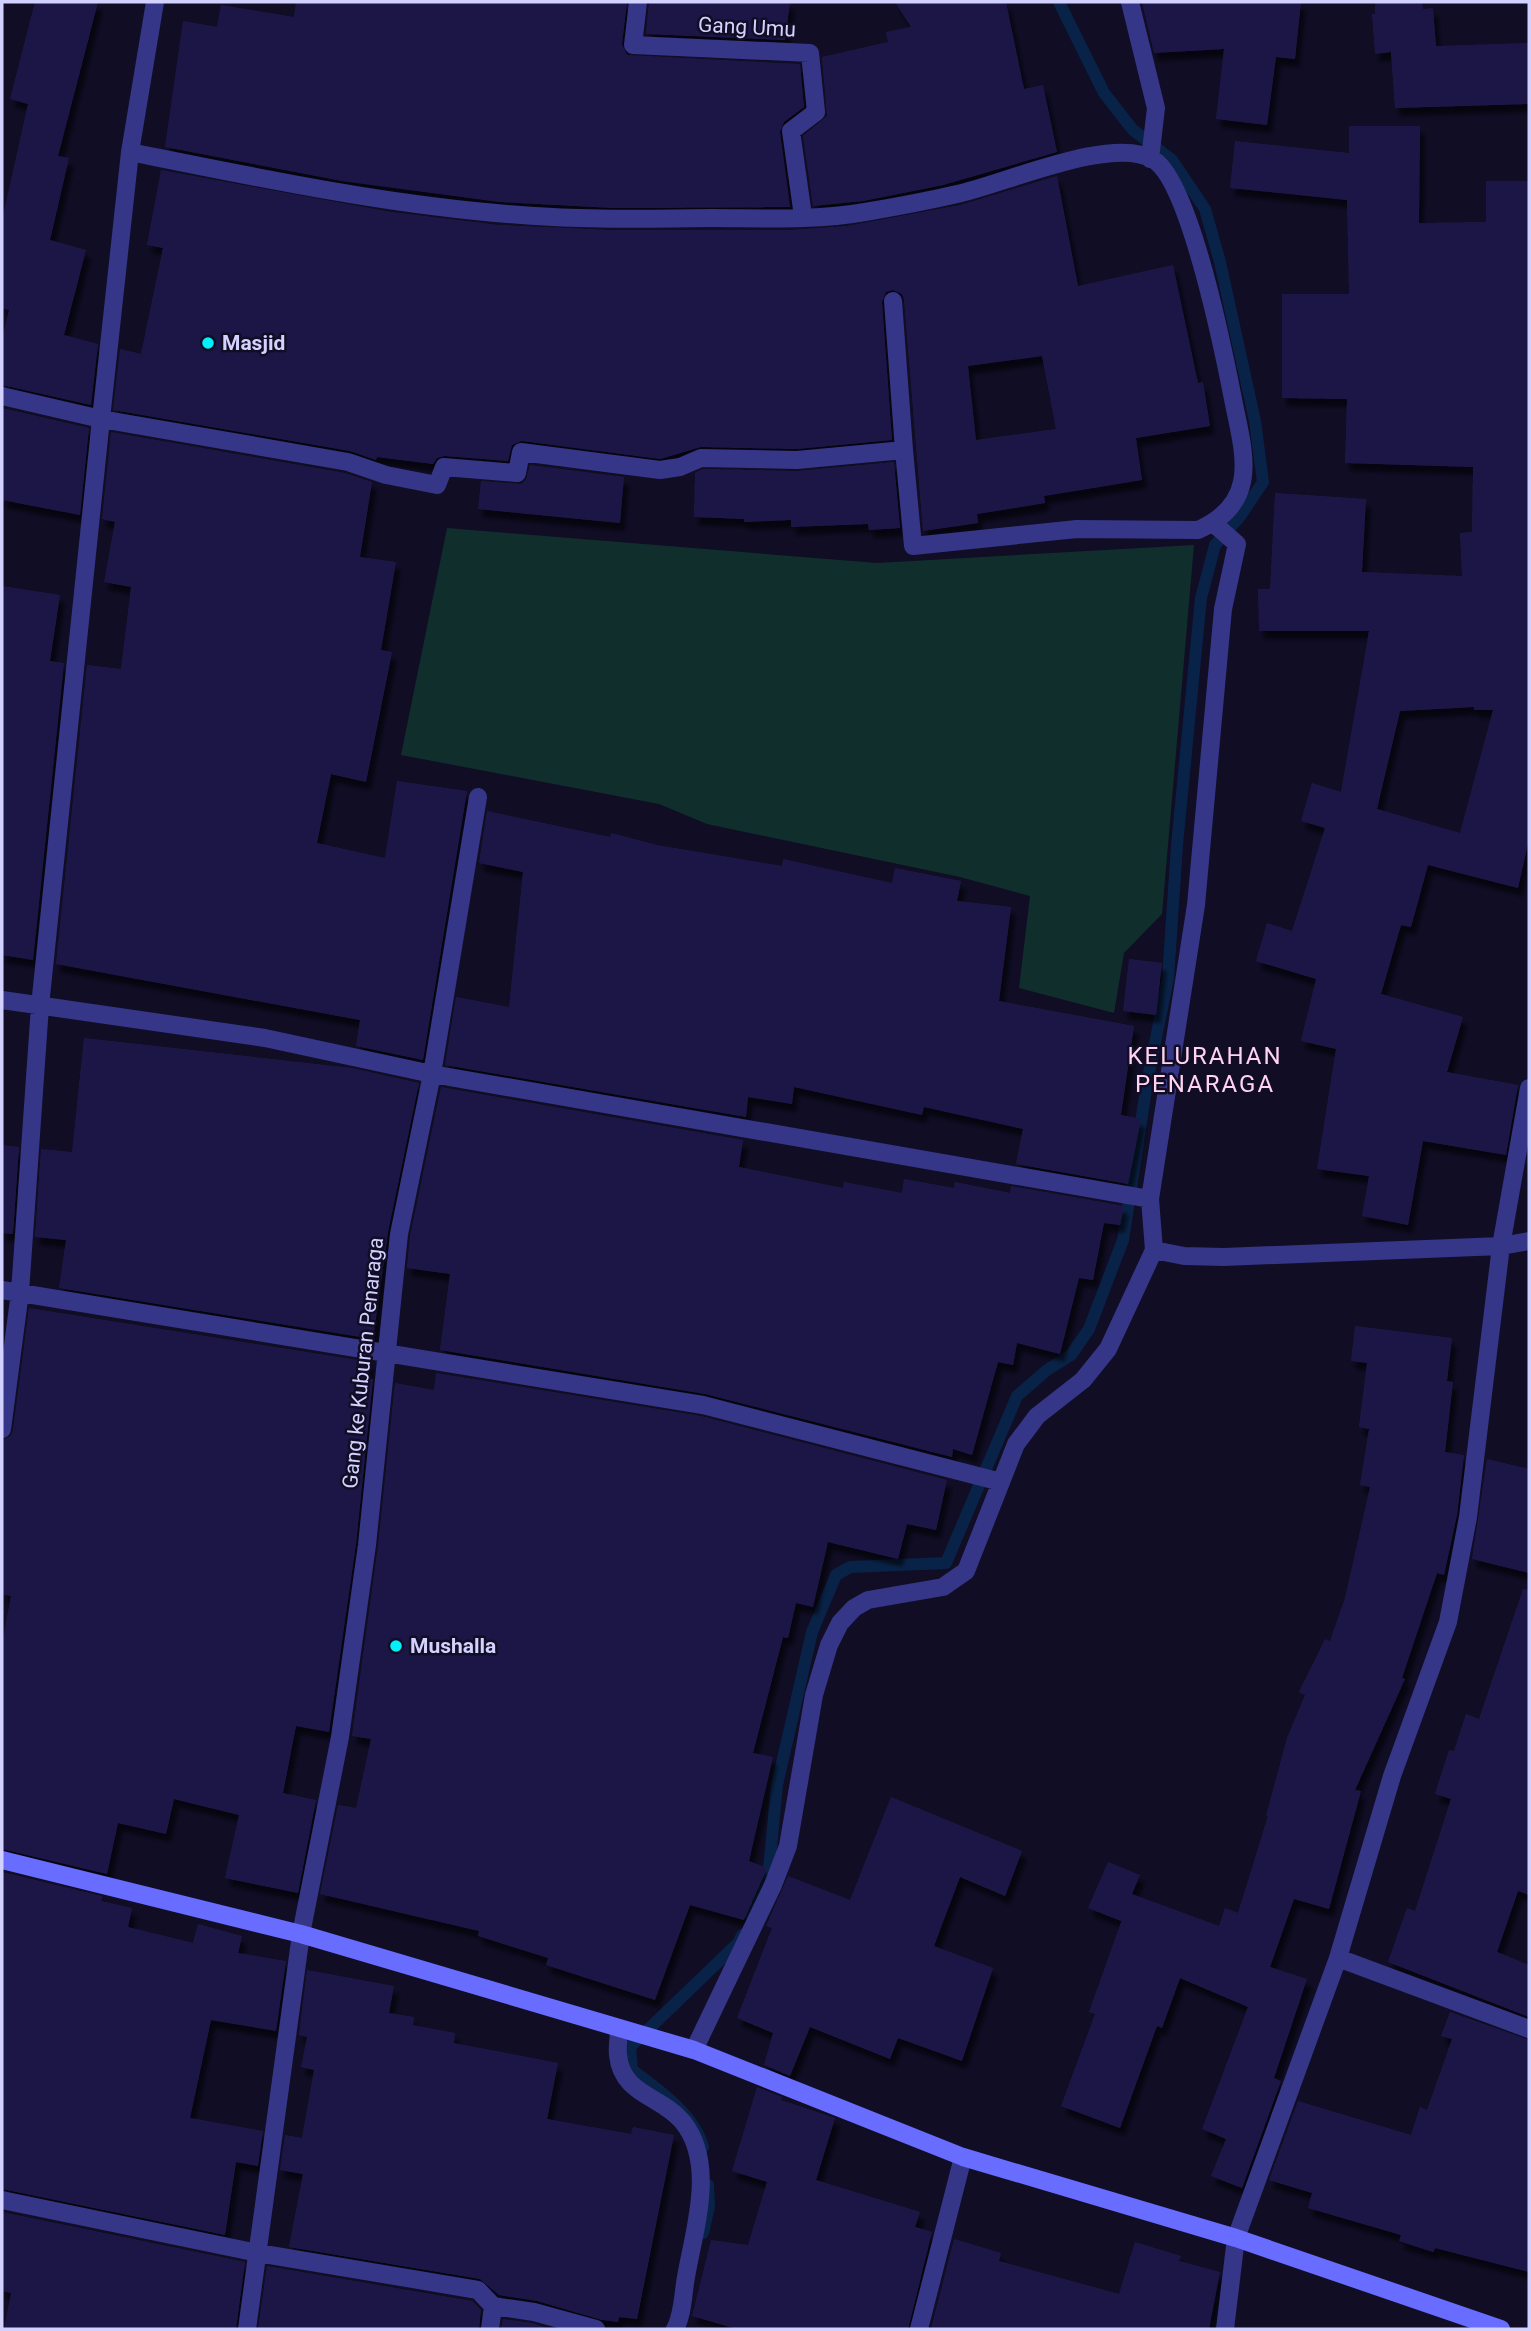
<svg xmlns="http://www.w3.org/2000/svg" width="1531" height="2331" font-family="Roboto,sans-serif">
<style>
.green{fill:#102f2c}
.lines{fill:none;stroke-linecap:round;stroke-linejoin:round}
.stream{stroke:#092348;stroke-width:12}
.building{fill:#1f1847;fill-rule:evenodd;filter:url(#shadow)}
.street{stroke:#353687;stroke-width:18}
.secondary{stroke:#686cff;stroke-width:18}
.poi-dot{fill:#00f0fc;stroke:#100d25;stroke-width:2.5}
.labels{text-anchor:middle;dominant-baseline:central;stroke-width:5;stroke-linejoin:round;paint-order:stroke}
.street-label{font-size:21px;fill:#d3d1ff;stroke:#100d25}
.poi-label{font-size:21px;font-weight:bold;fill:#d3d1ff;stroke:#100d25;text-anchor:start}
.quarter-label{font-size:24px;letter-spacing:2px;fill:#ffd3f1;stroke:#100d25}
</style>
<defs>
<filter id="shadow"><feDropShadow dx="4.5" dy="8" stdDeviation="2" flood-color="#0009"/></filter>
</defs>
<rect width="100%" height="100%" fill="#100d25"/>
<!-- green -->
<path class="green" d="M447,528L877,563L1194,545L1162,914L1124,953L1114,1013L1019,988L1030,896L960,877L707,824L659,804L401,755Z"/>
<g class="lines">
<!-- stream -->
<path class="stream" d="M750,1914L769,1869L777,1785L812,1632L836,1575L850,1567L946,1563L1017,1396L1047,1370L1071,1355L1089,1329L1123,1240L1147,1083L1168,978L1177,845L1201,598L1215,545L1241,515L1263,482L1255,421L1220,262L1205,209L1172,160L1133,130L1104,93L1059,2
M703,2147C694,2114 659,2090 632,2070L630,2047L739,1942L742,1935
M703,2233L709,2206L708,2185"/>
</g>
<!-- building -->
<path class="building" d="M35,2H98L58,156L69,158L50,240L86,250L64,335L98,344L91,405L2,385V339L9,310L2,308V220L28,104L10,99Z
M296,2H627L622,44L627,55L800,64L804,107L784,122L780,132L790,207L613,208L500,202L342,181L165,147L183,21L217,27L221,5L294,17Z
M649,2H790L785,40L646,34Z
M895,2H1006L1024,89L1043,85L1057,152L943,185L863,201L813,206L803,136L827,116L822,57L888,42L886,32L911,27Z
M1142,2H1301L1295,59L1276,57L1267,125L1216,119L1224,49L1154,53Z
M1375,2H1422L1423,9L1433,8L1436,46L1529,43V104L1395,108L1391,52L1375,54L1372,14H1375Z
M1349,126H1420L1419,223L1486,222V181H1529V839L1518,888L1428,865L1411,927L1401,925L1381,994L1463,1017L1447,1072L1518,1085L1506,1155L1423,1141L1408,1225L1362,1216L1369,1176L1317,1169L1336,1049L1301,1041L1316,979L1256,961L1267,923L1292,931L1325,828L1301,821L1312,783L1341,792L1369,631H1259L1258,589H1270L1275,493L1366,499L1362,572L1462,576L1460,533L1472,532L1473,467L1345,463L1347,399L1282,398V294H1349L1347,200L1230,188L1235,141L1349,153ZM1474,707V710H1493L1460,833L1377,809L1400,711Z
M161,170L391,212L499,225L612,230H789L847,226L960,205L1057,176L1078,286L1173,265L1198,383L1203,382L1210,426L1136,438L1142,480L1044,496L1045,503L977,514L978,523L923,531L904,300L902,294L893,290L886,292L882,302L892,440L797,449L701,447L660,459L522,441L512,445L508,461L445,456L437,458L433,464L377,457L376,460L350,451L113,410L120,349L141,354L163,248L147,245ZM1042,356L1056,429L976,440L968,366Z
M2,408L89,428L80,515L2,500Z
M111,432L345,473L372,482L360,557L396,562L381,650L392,652L366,782L331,774L317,843L385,858L397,781L467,791L423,1060L356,1046L360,1020L56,964L87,665L121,669L131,587L104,582L115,522L102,519Z
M894,462L900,528L869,530L868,524L791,527V520L744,522V519L694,517L695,473L703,469L797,471Z
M530,465L624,477L620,523L478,509L481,481L521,484L526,480Z
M2,586L60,595L50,661L64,663L33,960L2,955Z
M487,811L610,837L611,833L657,845L782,866L783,859L892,883L895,868L961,881L957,901L1011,907L999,1001L1134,1026L1121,1115L1141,1119L1128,1184L1016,1164L1023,1129L924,1107L922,1115L794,1087L792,1104L748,1097L746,1117L445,1065L456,997L509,1007L523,872L479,863Z
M1129,959L1162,963L1156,1015L1123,1011Z
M84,1038L352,1068L419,1083L388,1232L373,1339L59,1288L66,1240L35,1237L41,1149L72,1152Z
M441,1087L743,1140L739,1167L843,1188L844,1182L902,1193L904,1179L954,1188L955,1182L1010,1193L1011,1186L1124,1206L1120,1225L1104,1223L1093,1280L1079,1278L1060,1354L1017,1343L1013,1365L998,1362L972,1455L953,1449L952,1457L705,1394L440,1350L450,1274L407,1268L410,1236Z
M2,1145L19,1147L13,1234L2,1233Z
M29,1308L370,1362L368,1378L373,1379L356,1544L329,1732L296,1726L283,1793L316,1800L298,1893L225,1878L239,1815L174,1799L166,1834L118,1823L107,1874L2,1849V1643L11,1596L2,1594V1440L11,1436L13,1430Z
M1355,1326L1452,1338L1447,1381L1453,1382L1445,1452L1464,1455L1457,1515L1444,1575L1437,1573L1402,1678L1405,1679L1355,1790L1361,1791L1329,1909L1294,1899L1270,1967L1307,1979L1274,2078L1281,2081L1242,2188L1211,2176L1226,2139L1202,2129L1248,2007L1180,1978L1162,2028L1157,2026L1120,2128L1061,2106L1095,2014L1089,2012L1124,1914L1121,1921L1088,1908L1108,1862L1140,1875L1132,1894L1219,1926L1225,1908L1238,1913L1268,1816H1266L1287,1738L1305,1695L1299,1692L1325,1639L1330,1641L1345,1598L1370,1487L1360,1485L1369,1429L1359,1427L1367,1363L1351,1361Z
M436,1373L701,1416L947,1480L936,1530L907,1524L898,1559L828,1542L813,1607L796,1603L788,1638L783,1637L753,1753L773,1757L749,1861L767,1868L744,1920L690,1905L655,2000L546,1965L548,1958L478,1936L479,1931L320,1894L338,1805L356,1808L371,1739L352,1736L378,1546L395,1383L434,1390Z
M1487,1459L1529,1469V1573L1472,1559Z
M1523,1589L1529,1590V1895L1518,1891L1497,1952L1529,1965V2017L1388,1962L1407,1908L1415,1911L1451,1799L1435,1794L1449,1750L1454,1751L1466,1714L1479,1719Z
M891,1797L1022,1851L1005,1896L960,1877L934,1946L993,1968L962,2061L898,2038L890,2059L810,2027L790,2076L764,2065L773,2033L737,2018L772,1928L766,1926L788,1876L850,1900Z
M2,1872L102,1896L101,1901L132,1908L128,1927L193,1943L198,1924L242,1936L238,1953L286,1961L276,2031L211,2020L190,2118L263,2131L258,2166L236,2162L225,2235L2,2189Z
M307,1970L394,1986L389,2013L414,2017L413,2025L455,2033L454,2043L558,2063L547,2119L631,2134L633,2127L674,2135L637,2319L619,2317L618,2322L602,2320L537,2301L499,2295L480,2279L289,2247L303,2174L280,2170L285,2135L302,2138L314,2070L301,2067L307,2037L299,2035Z
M1450,2012L1529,2040V2272L1435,2248L1433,2252L1399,2241L1401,2235L1308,2208L1312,2193L1269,2180L1298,2101L1411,2135L1420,2107L1427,2110L1452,2039L1441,2036Z
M757,2087L782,2097L781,2100L835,2118L816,2180L920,2212L915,2227L932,2232L908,2329H737L692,2316L711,2240L748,2245L767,2182L732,2171Z
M2,2212L245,2262L236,2329H4L11,2293L2,2291Z
M954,2239L1001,2253L999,2261L1119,2294L1135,2242L1181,2256L1179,2261L1220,2272L1209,2329H931Z
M267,2266L472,2301L481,2310L479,2329H258Z
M503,2319L532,2323L544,2327V2329H501Z"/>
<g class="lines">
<!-- street -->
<path class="street" d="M638,2L633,45L810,53L816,112L791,131L803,216
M1130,2L1156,108L1150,159
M893,301L904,450
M2,396L101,419L348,462L386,475L437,485L444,467L517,473L521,452L660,470L680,467L701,458L797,460L904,450L913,546L1077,529L1198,530C1262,502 1243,451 1233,399C1224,353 1190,183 1154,160C1113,134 1002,185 957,194C927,201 895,207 865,212C815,221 762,218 712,218C659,219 606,220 553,217C410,210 269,180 130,152
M2,1000L265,1038L432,1074L1150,1199
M1154,1250L1184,1256L1224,1257L1501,1246L1529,1241
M2,1290L703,1405L1001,1482
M2,1429L20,1292L40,1006L101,419L130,152L155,2
M1338,1958L1529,2029
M619,2028C619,2037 617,2047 618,2055C622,2095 660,2095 682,2121C717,2163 694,2230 686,2277C683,2293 683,2315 675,2329
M694,2050L773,1885L788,1846L814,1695L829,1645L840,1623L854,1608L868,1600L943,1587L966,1571L1016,1444L1037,1416L1083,1380L1108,1349L1154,1250L1150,1199L1196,905L1223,609L1237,544L1213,523
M2,2200L258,2253L478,2290L493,2306L534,2312L596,2329
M247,2329L301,1934L340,1737L367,1545L399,1234L432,1074L478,797
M490,2329L493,2306
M919,2329L963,2157
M1225,2329L1236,2238L1338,1958L1392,1776L1448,1622L1468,1517L1501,1246L1529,1088"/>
<!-- secondary -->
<path class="secondary" d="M2,1860L301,1934L694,2050L963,2157L1236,2238L1501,2329"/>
</g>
<!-- markers -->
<g class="poi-dot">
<circle cx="208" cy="343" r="7"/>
<circle cx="396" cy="1646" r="7"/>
</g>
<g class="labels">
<!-- street labels -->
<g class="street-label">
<text transform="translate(747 27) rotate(3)">Gang Umu</text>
<text transform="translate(363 1363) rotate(-84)">Gang ke Kuburan Penaraga</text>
</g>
<!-- poi labels -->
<g class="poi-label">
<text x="222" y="343">Masjid</text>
<text x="410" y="1646">Mushalla</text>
</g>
<!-- quarter labels -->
<g class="quarter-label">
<text x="1205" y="1056">KELURAHAN<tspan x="1205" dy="28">PENARAGA</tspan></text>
</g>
</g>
<!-- border -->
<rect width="1531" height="2331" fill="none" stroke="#d3d1ff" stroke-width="7"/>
</svg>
